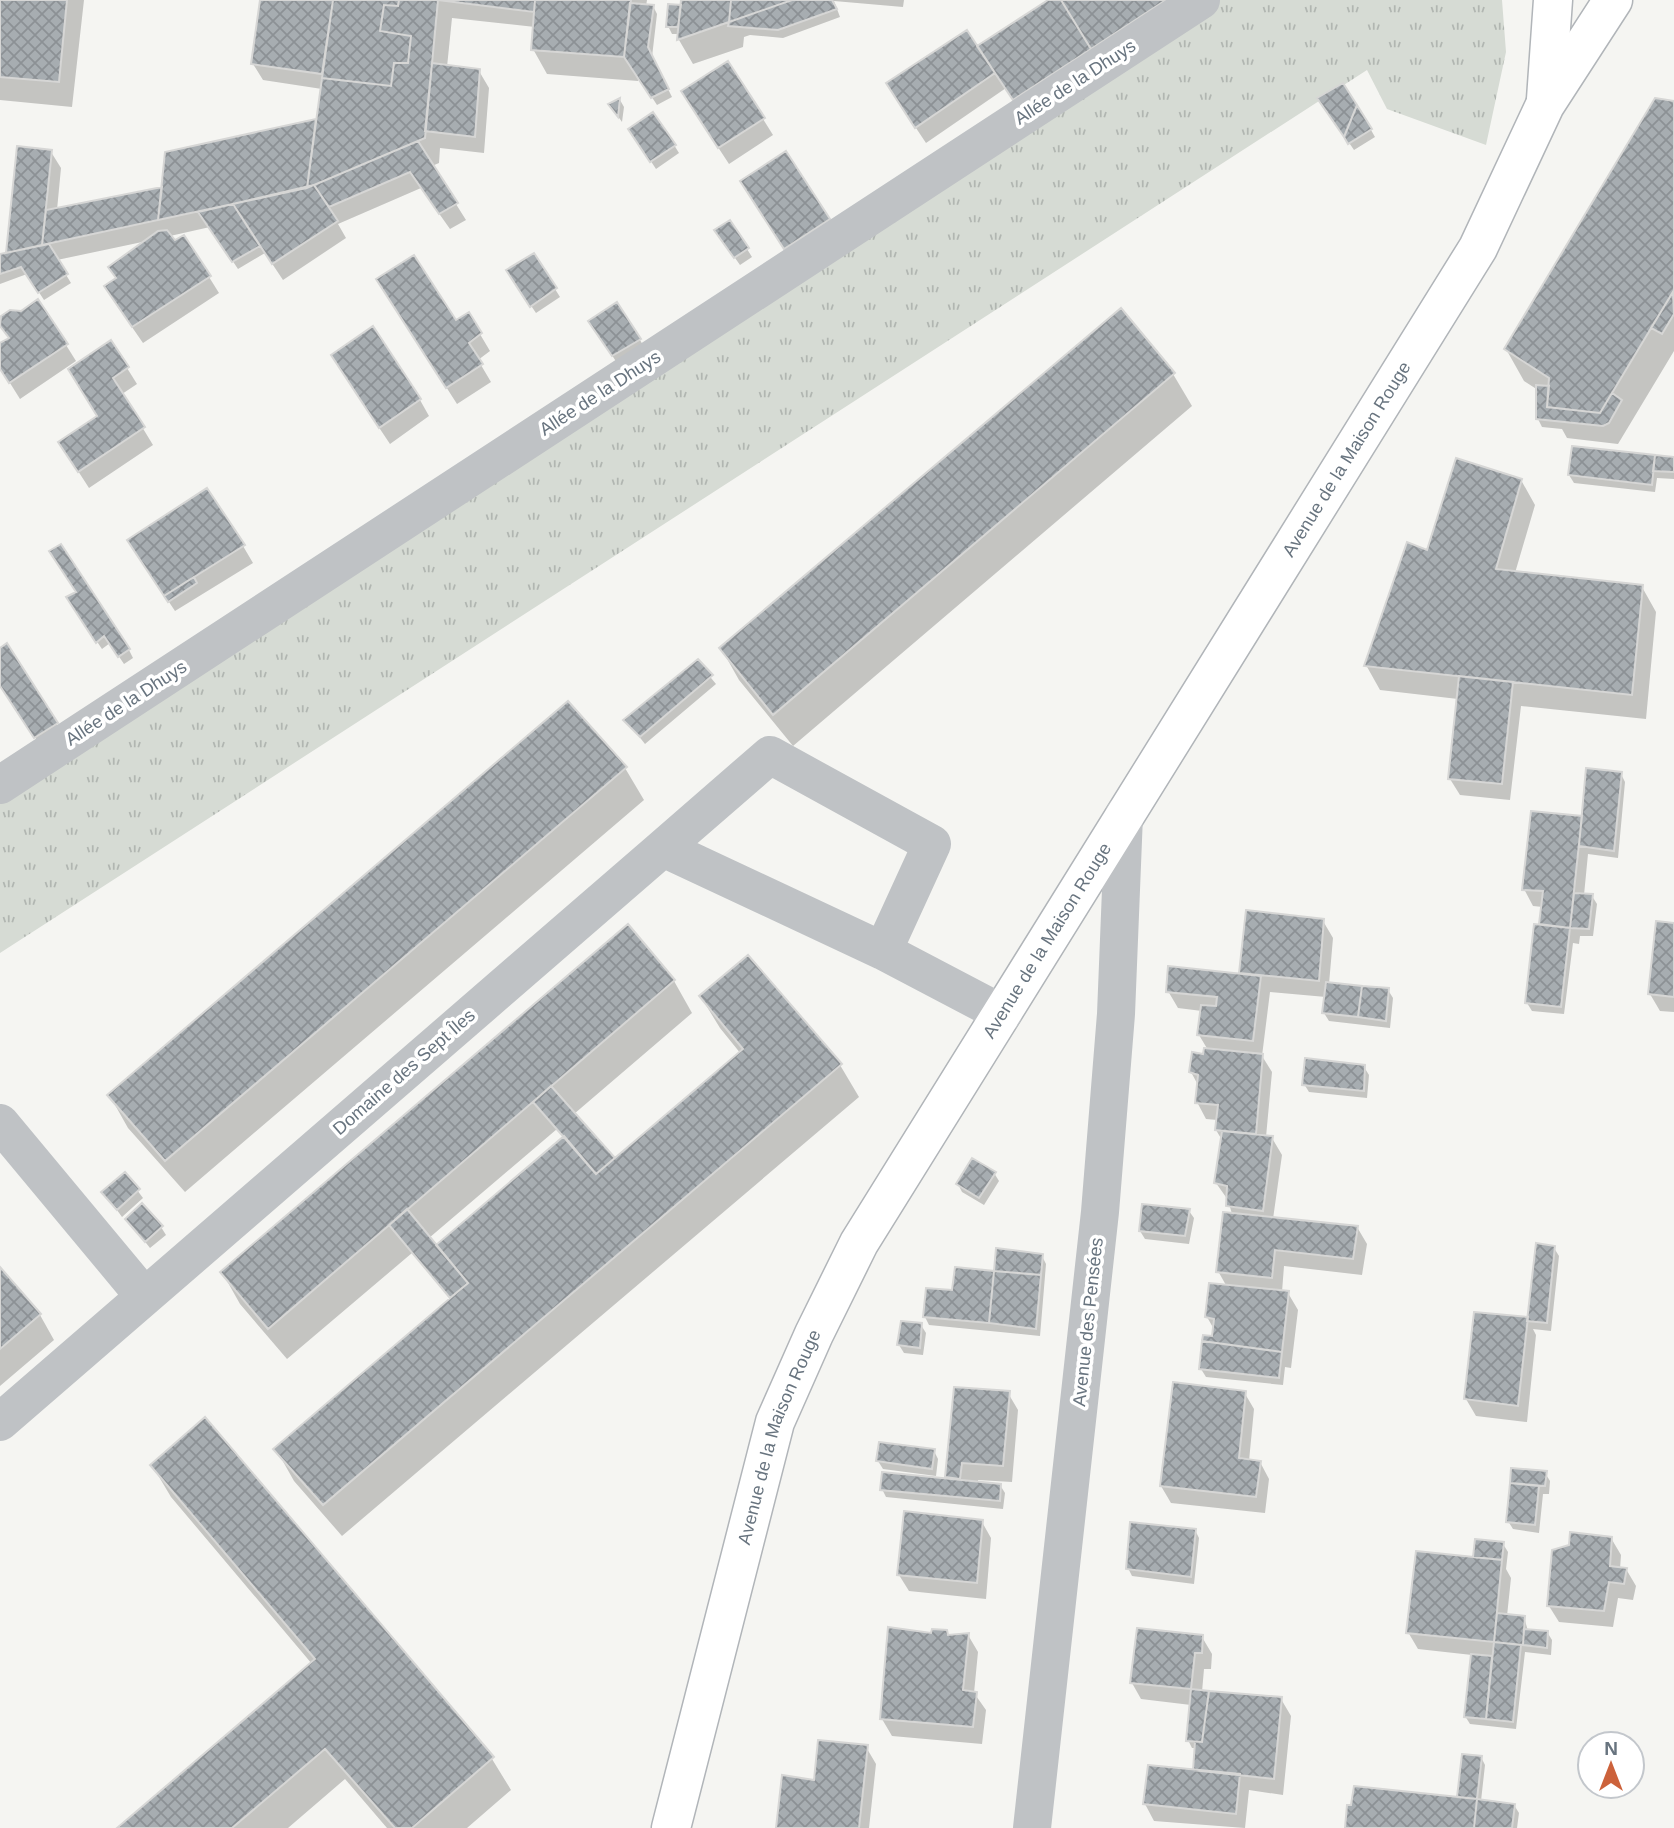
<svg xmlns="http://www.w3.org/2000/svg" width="1674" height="1828" font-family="Helvetica,sans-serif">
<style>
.grass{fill:url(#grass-tufts)}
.shadow{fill:#0003;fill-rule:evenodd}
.building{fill:url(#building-cross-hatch);stroke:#d6d6d5;stroke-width:2}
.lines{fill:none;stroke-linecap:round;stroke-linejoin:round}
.secondary-casing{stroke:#b1b5b9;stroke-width:41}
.minor{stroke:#bfc2c5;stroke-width:38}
.secondary{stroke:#fff;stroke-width:38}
.labels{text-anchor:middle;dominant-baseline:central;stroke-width:7;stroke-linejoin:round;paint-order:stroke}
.street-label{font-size:18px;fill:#68747f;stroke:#fff}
</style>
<defs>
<pattern id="grass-tufts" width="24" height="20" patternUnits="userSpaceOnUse" patternTransform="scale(1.75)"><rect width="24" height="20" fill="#d6dbd4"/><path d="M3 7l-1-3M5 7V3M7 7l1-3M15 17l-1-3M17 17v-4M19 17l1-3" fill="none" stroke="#b1b6b1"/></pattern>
<pattern id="building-cross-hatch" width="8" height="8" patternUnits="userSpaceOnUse" patternTransform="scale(1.75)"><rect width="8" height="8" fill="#a7adb1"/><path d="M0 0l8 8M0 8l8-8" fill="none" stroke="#8c9195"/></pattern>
</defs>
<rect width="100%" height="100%" fill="#f5f5f2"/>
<!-- grass -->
<path class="grass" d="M1201,0H1502L1506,52L1486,145L1387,109L1367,70L0,953V785Z"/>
<!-- shadow -->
<path class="shadow" d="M0,0H84L72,107L0,100Z
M262,0H647L646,6H653L657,14L652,57L672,97L657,105L638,76V81L547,74L533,49L535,27L452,18L447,67L479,71L489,88L484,153L440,148L439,163L432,166L466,220L450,229L421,188L338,224L346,238L283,280L265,253L238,269L210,227L170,236L209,277L219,293L143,343L116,304L117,280L147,241L57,260L71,283L44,300L27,274L0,284V256L9,254L51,152L61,168L57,210L163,189L315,121L317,124L322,89L263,80L253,64Z
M683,0H904L903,7L834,1L840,17L783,38L750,35L744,37L743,47L693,64L679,40V34H672L668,26L682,11Z
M1051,0L1006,88L926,143L898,101Z
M620,100L624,107L622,122L615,112Z
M1674,103V351L1618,444L1567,438L1562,429L1542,427L1538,419V390L1524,381L1506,349Z
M1324,106L1371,130L1375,137L1354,150Z
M693,109L763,119L773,135L729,164Z
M635,137L674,145L679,153L656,169Z
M730,222L752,257L740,265L721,238Z
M513,279L555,289L560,297L536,313Z
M388,296L455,322L468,314L490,351L478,360L491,382L457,404Z
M1,325L66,345L76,361L20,399L0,367V346L9,339Z
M595,329L640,340L644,347L617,363Z
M127,368L137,384L122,394L153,445L89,488L60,443L99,417L80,386Z
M342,372L420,400L429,416L390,444Z
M1173,374L1192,406L793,746L739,680L721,648Z
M1674,458V479L1657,478L1655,492L1574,483L1569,475Z
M1521,480L1535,505L1515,573L1642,587L1656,612L1646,719L1521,706L1510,800L1460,795L1450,779L1458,699L1380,690L1366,665Z
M243,546L253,563L175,611L139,557Z
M73,606L129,650L133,658L124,664L110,643L102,649Z
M7,646L61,732L40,745L0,684V650Z
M697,661L716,684L645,744L626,720Z
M625,768L644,800L185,1192L128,1128L110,1096Z
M1621,774L1625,782L1618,858L1588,854L1584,895L1592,896L1597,904L1593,936H1580L1579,944L1573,943L1564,1014L1532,1011L1527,1003L1543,907L1533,906L1524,889Z
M1248,912L1323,921L1333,938L1329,984L1388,990L1393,998L1390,1028L1329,1021L1324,1013L1326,997L1270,992L1262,1056L1272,1072L1266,1137L1272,1138L1282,1155L1273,1219L1357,1227L1367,1244L1362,1275L1284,1266L1282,1292L1288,1293L1298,1310L1291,1368L1285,1367L1283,1385L1206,1377L1201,1369L1215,1331L1207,1317L1227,1287L1218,1271L1232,1214L1228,1200L1216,1183L1222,1140L1216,1130L1218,1120L1206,1119L1197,1102L1198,1085L1191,1072L1208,1050L1199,1035L1202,1011L1178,1008L1168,991L1241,975Z
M1674,925V1012L1660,1011L1650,994Z
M628,926L674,981L692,1013L574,1114L614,1159L741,1054L720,1028L701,997L748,957L840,1065L859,1097L342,1536L294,1481L276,1449L452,1300L412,1253L287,1359L240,1304L222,1272ZM557,1129L564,1138L437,1247L429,1238Z
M1364,1067L1369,1075L1367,1098L1309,1092L1304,1084Z
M994,1173L999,1181L984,1205L962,1192L958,1184Z
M125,1174L143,1198L122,1217L104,1192Z
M1189,1211L1194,1218L1189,1244L1145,1239L1140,1231Z
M127,1219L161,1227L166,1235L150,1248Z
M1554,1248L1559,1256L1551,1331L1533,1329L1536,1335L1527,1422L1476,1416L1466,1399L1476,1314L1529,1319Z
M1042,1256L1046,1264L1040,1336L929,1325L925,1317L953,1292Z
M0,1269L40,1315L54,1340L0,1386Z
M921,1325L926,1333L923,1355L904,1353L899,1345Z
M1244,1392L1254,1409L1249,1461L1260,1462L1269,1479L1265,1513L1171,1503L1161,1486Z
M1008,1393L1018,1410L1012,1482L978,1480V1483L1000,1485L1005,1493L1003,1509L886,1497L882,1489L948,1480L946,1477Z
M934,1451L938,1459L936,1476L883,1469L878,1461Z
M152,1465L492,1759L511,1790L467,1828H387L345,1779L288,1828H120L312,1664L171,1497Z
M1513,1470L1545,1473L1550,1481L1549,1494H1543L1539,1533L1513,1529L1508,1521Z
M982,1522L991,1538L986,1599L909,1591L899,1575Z
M1195,1530L1199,1538L1194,1584L1132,1576L1128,1568Z
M1611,1538L1621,1555L1620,1569H1626L1636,1586L1633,1600L1618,1598L1613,1627L1559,1622L1549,1606Z
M1503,1544L1508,1552L1506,1569L1511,1578L1507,1616L1524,1617L1528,1631L1547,1632L1552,1640L1551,1655L1525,1652L1516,1729L1470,1724L1465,1716L1472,1655L1418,1649L1408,1632L1475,1559Z
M968,1635L978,1652L974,1693L986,1710L982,1744L892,1736L882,1719L949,1637Z
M1202,1637L1212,1654L1211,1669H1204L1202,1692L1281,1699L1291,1716L1283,1795L1249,1790L1245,1828L1154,1821L1145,1804L1195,1772L1197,1748H1192L1188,1740L1191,1705L1141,1699L1132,1683Z
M866,1747L876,1764L869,1828H778L815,1782Z
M1481,1757L1485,1765L1481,1801L1514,1805L1519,1813L1517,1828H1347L1459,1799Z"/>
<!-- building -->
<path class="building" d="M0,0H67L59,82L0,77Z
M260,0H333L322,74L251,64Z
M333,0H399L398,6L384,5L380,31L411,36L408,63H394L391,86L322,78Z
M399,0H438L425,138L307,188L322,78L391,86L394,63H408L411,36L380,31L384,5L398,6Z
M438,0H535L534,12Z
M535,0H631L624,57L531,50Z
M681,0H731L729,22L677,40Z
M731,0H792L729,22Z
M792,0H832L837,9L778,30L728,26L729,22Z
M1048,0H1061L1091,49L1013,100L977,46Z
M1061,0H1166L1091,49Z
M630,3L654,5L648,47L669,89L651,98L624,57Z
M668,4L681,5L678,27H666Z
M967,30L995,73L915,128L886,83Z
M728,61L765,118L718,148L681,91Z
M432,63L480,69L475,137L425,131Z
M1343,83L1357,105L1344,137L1317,98Z
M620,98L618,117L608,104Z
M1655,98L1674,101V290L1600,413L1547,407L1549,378L1504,349Z
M1357,105L1372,129L1348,144L1344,137Z
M653,112L676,145L650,162L628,129Z
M316,119L307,188L158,220L165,152Z
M418,141L458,203L439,214L410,172L329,207L314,185Z
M17,146L52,150L42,245L6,253Z
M786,151L830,219L784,249L740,181Z
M314,185L338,221L272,264L233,204Z
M162,187L158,220L42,245L46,210Z
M233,204L260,246L232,262L198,212Z
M730,220L749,248L734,258L714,230Z
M167,230L175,240L184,235L211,276L132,327L104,286L116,278L108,267L158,231Z
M49,244L68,274L38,293L21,267L0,274V254Z
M534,253L557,288L530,307L506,270Z
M414,255L456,320L469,312L482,333L469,343L483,364L446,388L376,279Z
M1673,292L1674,314L1662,334L1651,328Z
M38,299L68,344L9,383L0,369V343L9,338L0,326L1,316L10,310L21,311Z
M617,302L641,339L612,356L588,321Z
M1121,308L1175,373L773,715L719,648Z
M373,326L421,399L379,428L331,355Z
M111,340L129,367L113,378L145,427L78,472L58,442L97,416L68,369Z
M1536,385L1549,386L1547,407L1600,413L1612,393L1622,400L1609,423L1603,426L1536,419Z
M1572,446L1655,455L1652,485L1568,475Z
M1655,455L1674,457V472L1653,471Z
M1456,458L1522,479L1496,569L1643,585L1632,695L1364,666L1407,542L1427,550Z
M207,488L245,545L164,596L127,540Z
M61,544L130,649L118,657L104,636L96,643L66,597L76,592L49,551Z
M194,577L197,583L168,602L164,596Z
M7,643L58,723L34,738L0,686V648Z
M698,659L713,675L640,737L623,720Z
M1459,676L1513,682L1502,784L1448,779Z
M568,701L627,767L165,1161L107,1095Z
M1586,768L1622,772L1614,851L1579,846Z
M1531,811L1582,816L1570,928L1539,924L1543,891L1522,890Z
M1574,893L1593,894L1589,929L1570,928Z
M1246,910L1324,919L1319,981L1239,973Z
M1656,921L1674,923V997L1648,994Z
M628,924L675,980L268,1329L220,1272Z
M1534,924L1570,928L1561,1007L1525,1003Z
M748,955L842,1064L323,1505L273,1449L468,1283L436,1245L564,1136L596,1174L743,1049L699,996Z
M1168,966L1261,976L1253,1041L1197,1035L1201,1005L1216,1006L1217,997L1166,992Z
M1326,982L1362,986L1358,1017L1322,1013Z
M1362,986L1389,988L1386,1021L1358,1017Z
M1204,1048L1263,1054L1256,1134L1215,1130L1218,1105L1195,1103L1198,1075L1189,1072L1192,1052L1203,1054Z
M1305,1058L1365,1065L1364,1091L1302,1085Z
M551,1086L615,1158L596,1174L533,1102Z
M1222,1131L1273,1136L1263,1211L1226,1206L1227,1186L1214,1183Z
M972,1158L996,1172L979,1198L956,1184Z
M125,1172L140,1189L117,1210L101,1192Z
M142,1203L163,1226L145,1242L125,1219Z
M1142,1204L1190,1209L1185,1236L1139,1231Z
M407,1209L468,1283L450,1298L389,1225Z
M1223,1212L1358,1226L1353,1259L1275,1250L1272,1278L1216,1272Z
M1536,1243L1555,1246L1547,1323L1527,1321Z
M996,1248L1043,1254L1041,1275L994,1271Z
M0,1267L41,1314L0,1349Z
M955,1267L994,1271L989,1323L923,1317L926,1288L952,1290Z
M994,1271L1041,1275L1036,1329L989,1323Z
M1209,1283L1289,1291L1282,1352L1202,1341L1203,1335L1212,1336L1214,1319L1205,1317Z
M1474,1312L1528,1317L1518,1406L1464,1399Z
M901,1321L922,1323L920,1348L897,1345Z
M1202,1341L1282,1352L1279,1378L1199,1369Z
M1173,1382L1246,1391L1239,1458L1261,1461L1256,1497L1160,1486Z
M954,1387L1010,1391L1003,1466L962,1463L960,1479L945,1477Z
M205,1417L494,1757L412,1828H395L325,1749L232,1828H117L315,1659L150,1465Z
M879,1442L935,1449L932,1469L876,1461Z
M1511,1468L1547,1471L1545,1486L1510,1483Z
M882,1472L1001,1484L1000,1501L880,1490Z
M1510,1483L1539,1486L1535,1525L1506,1522Z
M904,1511L983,1520L977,1583L897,1575Z
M1130,1522L1196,1529L1191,1577L1126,1569Z
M1570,1532L1612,1537L1610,1566L1627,1568L1624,1584L1609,1582L1604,1611L1547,1606L1552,1550L1569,1545Z
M1475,1539L1504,1542L1502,1560L1473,1557Z
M1416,1551L1502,1560L1494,1642L1406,1633Z
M1497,1613L1525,1616L1523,1645L1494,1642Z
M888,1627L931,1633L932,1629L947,1630L948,1635L969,1633L963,1690L977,1692L973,1727L880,1719Z
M1137,1628L1203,1635L1202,1653H1195L1191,1689L1130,1683Z
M1524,1629L1548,1631L1547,1648L1523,1645Z
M1494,1642L1521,1645L1513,1722L1486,1719Z
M1471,1654L1492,1656L1486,1719L1464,1717Z
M1191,1689L1209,1691L1202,1742L1186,1741Z
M1209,1691L1282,1697L1274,1779L1193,1770L1195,1742H1202Z
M818,1740L868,1745L859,1828H776L782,1775L814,1780Z
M1462,1754L1482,1756L1477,1799L1457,1797Z
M1148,1765L1240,1774L1236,1814L1143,1804Z
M1354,1786L1477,1799L1474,1828H1345L1347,1805H1351Z
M1477,1799L1515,1804L1512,1828H1474Z"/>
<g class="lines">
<!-- secondary casing -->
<g class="secondary-casing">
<g id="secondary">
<path d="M1546,99L1553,0"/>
<path id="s1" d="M671,1828L775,1422L814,1334L859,1243L1478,248L1545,105L1613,0"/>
</g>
</g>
<!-- minor -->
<path class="minor" d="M0,785L1201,0
M663,848L770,755L932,844L883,951
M0,1123L144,1296
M0,1422L663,848L883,951L1003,1014
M1032,1828L1100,1212L1116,1014L1124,815"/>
<!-- secondary -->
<use href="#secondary" class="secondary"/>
</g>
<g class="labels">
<!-- street labels -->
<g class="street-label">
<text transform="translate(1075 82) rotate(-33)">Allée de la Dhuys</text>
<text transform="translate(600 393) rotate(-33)">Allée de la Dhuys</text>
<text stroke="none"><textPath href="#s1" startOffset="1540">Avenue de la Maison Rouge</textPath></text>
<text transform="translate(126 703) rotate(-33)">Allée de la Dhuys</text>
<text stroke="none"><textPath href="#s1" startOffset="973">Avenue de la Maison Rouge</textPath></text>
<text transform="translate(404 1072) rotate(-41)">Domaine des Sept Îles</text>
<text transform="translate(1088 1322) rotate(-84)">Avenue des Pensées</text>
<text stroke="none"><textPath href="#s1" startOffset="406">Avenue de la Maison Rouge</textPath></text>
</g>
</g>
<!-- north arrow -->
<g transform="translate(1611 1765)"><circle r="33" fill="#ffffff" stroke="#c3c7cc" stroke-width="2"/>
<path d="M0-5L12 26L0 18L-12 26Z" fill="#cc623b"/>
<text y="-10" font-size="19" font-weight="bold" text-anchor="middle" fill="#68747f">N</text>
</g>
</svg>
